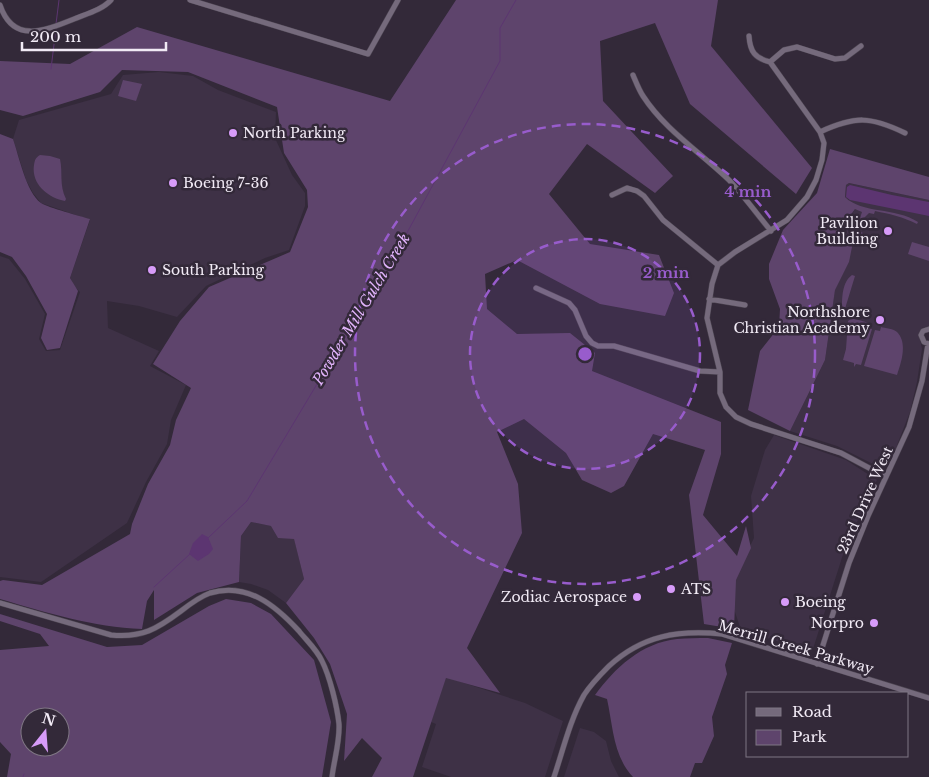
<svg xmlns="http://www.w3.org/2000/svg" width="929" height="777" font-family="'Libre Baskerville',serif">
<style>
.built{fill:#3e3146}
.green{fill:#5e446c;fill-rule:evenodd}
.water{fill:#5c3571}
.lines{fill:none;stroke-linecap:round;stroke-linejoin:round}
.stream{stroke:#5c3571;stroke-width:1}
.minor-casing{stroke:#4e4653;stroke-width:6}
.minor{stroke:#756a7c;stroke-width:5}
.ring{fill:none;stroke:#985ccc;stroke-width:2.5;stroke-dasharray:9 6}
.poi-dot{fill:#d79bf9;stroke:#332939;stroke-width:2}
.labels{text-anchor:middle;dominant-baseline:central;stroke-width:5;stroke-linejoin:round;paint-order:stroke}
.poi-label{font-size:14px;fill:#f1eaf5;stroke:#332939;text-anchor:start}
.street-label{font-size:14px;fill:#f1eaf5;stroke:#332939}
.water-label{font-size:15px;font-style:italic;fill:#e1b3fb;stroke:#332939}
.centre{fill:#985ccc;stroke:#332939;stroke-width:2.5}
.ring-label{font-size:15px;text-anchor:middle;font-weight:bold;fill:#985ccc;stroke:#332939;stroke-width:5;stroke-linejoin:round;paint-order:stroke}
</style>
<rect width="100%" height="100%" fill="#332939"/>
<!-- built -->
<path class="built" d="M159,72L193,76L218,90L276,112L275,138L292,175L305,193V206L289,250L265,258L206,286L177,317L139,306L107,301L108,328L159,351L150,366L186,385L171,420L167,444L146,482L127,523L44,580L41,582L0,577V256L9,259L25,279L45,314L39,339L46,351L60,350L80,292L73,285L70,278L90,220L41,203L33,193L26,180L13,139L19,120L111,94L123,75Z
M849,183L929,200V326L922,328L919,334L922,349L917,382L910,412L890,463L881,468L837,446L790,431L825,360L835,289L849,262L848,237L843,229L855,209L852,203L845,197L846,185Z
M774,435L846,460L877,480L846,545L812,652L741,630L728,591L754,538L751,496L765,450Z
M251,522L272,526L294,538L304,579L286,603L268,590L251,584L239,582L241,536Z
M446,677L525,703L563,721L545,777H451L422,767L436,724L431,722Z
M580,728L594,732L606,741L611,761L619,777H564Z"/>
<!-- green -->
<path class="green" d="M456,0H718L711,46L812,168L796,194L690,104L655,23L600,41L603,101L673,176L655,193L587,144L549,194L590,244L659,255L674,293L665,316L600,304L517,260L485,274L487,309L517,334L570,333L595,353L592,371L721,422V454L703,515L737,556L746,526L751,548L736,580L734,629L704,624L689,495L705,450L653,434L624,486L611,493L582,480L566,453L524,419L497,432L518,484L522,533L467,648L500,693L446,678L413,777H372L382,758L362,738L344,761L347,714L330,664L314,638L286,603L304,579L294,539L278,538L271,526L251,522L241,536L239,582L197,593L154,620V590L147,601L142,629C93,627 47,613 0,599V581L3,580L42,585L130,534L132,524L148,484L170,445L176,420L191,388L153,364L180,321L209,287L290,252L308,207L307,190L284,153L277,107L188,72L122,70L100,92L23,116L0,110V61L70,64L137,27L390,101Z
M123,80L142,84L136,101L118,96Z
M0,134L13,139C19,156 26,192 41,203C49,208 80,216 90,219L70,278L78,291L60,348L47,350L41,338L47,314L26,276L12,257L0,252Z
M830,149L929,177V200L849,183L846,185L845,197C862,214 895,207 918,222L917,224C903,217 890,214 875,211L874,214L869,213L864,218L860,230V226L850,223L847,232L858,235L859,231L863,233L858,243L848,233C845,229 847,225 850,222L858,224L862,212L855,209C842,227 839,226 853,242L849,262L835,290L825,360L790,431L748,410L760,351L779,327L780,309L769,279V264L783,230L817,193Z
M40,155L50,156L60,159C63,173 59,185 66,199L65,201C48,198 31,184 34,165C35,160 35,158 40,155Z
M912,242L929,247V261L908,254Z
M852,275L855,276L844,312L842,309C842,298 842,282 852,275Z
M852,318L869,323L867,328L872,329L861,365L856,364L854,367V363L843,360L846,349L848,321Z
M881,327C885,328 894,329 897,332C908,343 901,363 897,375L864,366L875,330L880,331Z
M226,599L251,603L271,614L314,660L331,722L322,777H7L11,754L0,742V650L49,646L40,634L0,621V614L107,647L142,645L209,606ZM30,717H60V747H30Z
M708,638L732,643L725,665L727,674L712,717L714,736L702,763H695L690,777H633C613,756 613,726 607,699L595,695C615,668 641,643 677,639C687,638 698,638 708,638Z"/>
<!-- water -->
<path class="water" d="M850,185L892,195L929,202V216L850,200L846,197L847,187Z
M202,534L208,537L213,549L209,554L198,561L189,554L193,543Z"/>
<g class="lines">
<!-- stream -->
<path class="stream" d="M56,24L59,0
M51,69L56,28
M208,538L247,501L402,242L500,61V28L516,0
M154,587L190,554
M23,777L24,774"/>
<!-- minor casing -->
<g class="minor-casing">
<path id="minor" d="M190,0L368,54L398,0
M0,5C13,44 44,31 74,19C86,14 102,10 111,0
M749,36C750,52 755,58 770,62
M770,62L820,132L824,143L822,160L816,180L807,197L787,220L735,252L718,265L712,284L707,318L720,372V393L726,407L736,417L751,424L841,453L886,477
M770,62L784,50L797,47L835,59L845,58L861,46
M633,75C636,82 639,90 643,96C665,130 700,152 729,180C744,196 757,214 771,231
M820,132C855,116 870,116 905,133
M612,195L627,188L637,191L644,196L663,220L718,265
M536,288L569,303L575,310L586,336L592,343L598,346H614L700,371L720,372
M709,299L745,305
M929,329L923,331L921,335L924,342L929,344
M0,603L111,635C142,638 157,629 181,611C190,604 199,597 210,593C247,582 275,605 299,631C307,641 317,650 322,661C330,677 337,706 339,724C340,741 334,760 332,777
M817,664L849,563L868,516L909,427L922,381L928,344
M554,777C563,750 570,720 584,695C591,684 600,675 609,666C643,635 678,630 722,634L929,698"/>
</g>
<!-- minor -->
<use href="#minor" class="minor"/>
</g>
<!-- distance rings -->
<circle cx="585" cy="354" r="115" fill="#985ccc" fill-opacity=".12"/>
<g class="ring">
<circle cx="585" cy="354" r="115"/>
<circle cx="585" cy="354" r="230"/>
</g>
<!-- markers -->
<g class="poi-dot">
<circle cx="233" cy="133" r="5"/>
<circle cx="173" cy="183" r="5"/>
<circle cx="888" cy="231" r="5"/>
<circle cx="152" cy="270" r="5"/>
<circle cx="880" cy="320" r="5"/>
<circle cx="671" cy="589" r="5"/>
<circle cx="637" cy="597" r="5"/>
<circle cx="785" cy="602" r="5"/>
<circle cx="874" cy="623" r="5"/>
</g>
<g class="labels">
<!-- poi labels -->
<g class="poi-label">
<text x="243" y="133">North Parking</text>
<text x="183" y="183">Boeing 7-36</text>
<text x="878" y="223" text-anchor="end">Pavilion<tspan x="878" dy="16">Building</tspan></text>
<text x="162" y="270">South Parking</text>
<text x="870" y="312" text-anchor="end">Northshore<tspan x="870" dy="16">Christian Academy</tspan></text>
<text x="681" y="589">ATS</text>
<text x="627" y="597" text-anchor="end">Zodiac Aerospace</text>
<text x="795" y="602">Boeing</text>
<text x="864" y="623" text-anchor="end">Norpro</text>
</g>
<!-- street labels -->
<g class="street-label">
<text transform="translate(865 500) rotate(-66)">23rd Drive West</text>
<text transform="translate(796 647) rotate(16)">Merrill Creek Parkway</text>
</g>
<!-- water labels -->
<g class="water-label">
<text transform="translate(361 309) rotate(-59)">Powder Mill Gulch Creek</text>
</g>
</g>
<circle cx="585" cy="354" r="8" class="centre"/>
<g class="ring-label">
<text x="748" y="197">4 min</text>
<text x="666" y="278">2 min</text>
</g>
<!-- legend -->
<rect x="746" y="692" width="162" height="65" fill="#332939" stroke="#7f7684"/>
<rect x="756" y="708" width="25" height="8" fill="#756a7c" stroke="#7f7684"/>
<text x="792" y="717" font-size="15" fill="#f1eaf5">Road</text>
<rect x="756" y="730" width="25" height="15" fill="#5e446c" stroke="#7f7684"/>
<text x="792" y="742" font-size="15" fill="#f1eaf5">Park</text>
<!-- north arrow -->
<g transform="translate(45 732) rotate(17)"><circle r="24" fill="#332939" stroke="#7f7684"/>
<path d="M0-4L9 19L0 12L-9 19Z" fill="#d79bf9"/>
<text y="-8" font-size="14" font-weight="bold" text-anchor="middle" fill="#f1eaf5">N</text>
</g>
<!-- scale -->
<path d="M22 42v8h144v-8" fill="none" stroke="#f1eaf5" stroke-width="2.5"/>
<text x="30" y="42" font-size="15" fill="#f1eaf5" stroke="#332939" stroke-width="4" paint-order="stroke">200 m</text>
</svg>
